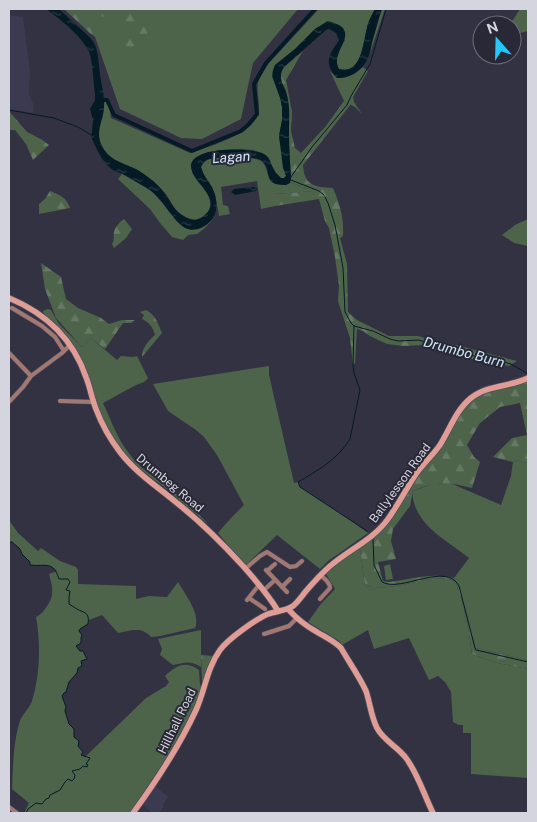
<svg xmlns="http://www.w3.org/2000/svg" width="537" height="822" font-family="'Public Sans',sans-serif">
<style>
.built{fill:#3b3a50}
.grass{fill:#4d644b}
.forest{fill:url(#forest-firs)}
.water{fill:url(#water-ripples)}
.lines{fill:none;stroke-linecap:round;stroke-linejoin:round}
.stream{stroke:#041b26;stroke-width:1}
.canal{stroke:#041b26;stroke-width:4}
.street-casing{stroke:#504f5e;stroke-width:5}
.secondary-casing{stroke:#504f5e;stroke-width:7}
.street{stroke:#a27872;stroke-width:4}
.secondary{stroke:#e09d95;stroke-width:5.5}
.labels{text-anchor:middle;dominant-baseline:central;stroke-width:4;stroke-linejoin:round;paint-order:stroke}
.street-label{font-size:12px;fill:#d5d5df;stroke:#292837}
.water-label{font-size:14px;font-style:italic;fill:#cce8f7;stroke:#292837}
</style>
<defs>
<pattern id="forest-firs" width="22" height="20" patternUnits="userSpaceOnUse" patternTransform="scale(1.25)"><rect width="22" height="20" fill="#4d644b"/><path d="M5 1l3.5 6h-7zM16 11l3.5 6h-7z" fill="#667964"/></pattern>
<pattern id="water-ripples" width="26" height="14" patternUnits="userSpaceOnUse" patternTransform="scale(1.25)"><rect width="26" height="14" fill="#041b26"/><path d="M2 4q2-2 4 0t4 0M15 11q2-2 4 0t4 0" fill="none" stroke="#283b45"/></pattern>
</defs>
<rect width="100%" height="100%" fill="#333242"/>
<!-- built -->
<path class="built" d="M9,15L23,17L30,71L29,94L34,106L33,113L9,109Z
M155,786L168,797L163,805L164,806L159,813H152L142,804Z"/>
<!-- grass -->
<path class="grass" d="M68,9H298L253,63L241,119L202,139L181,138L120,109L95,37Z
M319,9H375C372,15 368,21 367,28C363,42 362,75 339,69C333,59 340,49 345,40L328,21L315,29L295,49L275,65L282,107V120L279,136L286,176L284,178H281L276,173L272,166L254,150L240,149L207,152L192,172C201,185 222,205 202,217C196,221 190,220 184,216C174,211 172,202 165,193C160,188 154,181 148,177C143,174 138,170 132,167C119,162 109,159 102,146C94,131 105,116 104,101H106L109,106L111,118L190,153C209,146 252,135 258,114C261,105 256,93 258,83C260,76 265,69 269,63Z
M382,9H385L369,56L371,46Z
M520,9H528V31L516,34L512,33V25H505L513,20Z
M363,67L368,71L353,97L354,102L362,114L355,107L344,101L330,71L337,78L354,74Z
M216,158C225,158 254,156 261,161C265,164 267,170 268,175L290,183V182L306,189H312L316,191L275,194V206L261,209L257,181L221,187L223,205L228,206L230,214L219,216L215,194L203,173L201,167C204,160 209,159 216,158Z
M122,174L152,191L166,207L176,220L204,226L213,219L205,228L197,234L188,235L183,240L172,237L160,223L150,209L118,179Z
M528,219V246L514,243L502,235L515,225Z
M48,309L51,310L59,324L82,347L91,338L117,360L121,356L133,357L137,356L148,378L144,382L136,385L103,403C111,420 117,438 128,452C137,466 153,476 166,485L163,486C137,468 115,448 102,419C97,406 94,392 90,379C81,352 64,332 44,314L43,311L45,310Z
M269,366V375L294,483L298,482L300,487L346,517L368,533L328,561L320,569L277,535L245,566L218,533L230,519L244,505L217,455L204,437L196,430L168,411L153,384Z
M515,460L528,463V660L475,648L459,586L454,578L469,558C449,542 422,529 414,503C413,498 412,496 413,491L432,484L450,483L501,505L511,476L513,462Z
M9,520L18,533L38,551L41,548L60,561L76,567L78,570V584L136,586V599L149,596L167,597L178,582C185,594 201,614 195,628L160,636L151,637C141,626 131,631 118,633L102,615L89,620L88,624L80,629L79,631L82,635L81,638V643L76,646L80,651H83L87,659L81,661L82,666L78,668L77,673L69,682L66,692L64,693L62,696L66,707L65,711L69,724L74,729V737L79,741L78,746L83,752L81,755L85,757L146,698L166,686L169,682L165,676C176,666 185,660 199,670L200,685L202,688L187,722L165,760L130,813H24L29,803L12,789C13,767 13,745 19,724C21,715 29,709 32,701C40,674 41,645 36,617C40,615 42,613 45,609C55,596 53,589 49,574L57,571C49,562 41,566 30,565V562L22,554L20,549L12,542H9Z
M360,548L365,586C373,587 382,588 389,587C410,585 433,575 453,580C463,592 470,638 472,654L497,663L528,669V778L471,774V733H463V725H459L453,722L451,692L445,682L438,676L429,680L409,638L374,649L368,630L342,645L339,641L308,622L320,605L335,589L326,574L349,554Z
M390,564L393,579L386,580L384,566Z
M201,630V667C188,660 186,663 173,665L160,655L162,649L158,639Z"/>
<!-- forest -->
<path class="forest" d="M64,9H92L97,13L114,9H158C149,25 145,47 132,61L125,54L121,39L129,35L130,27L123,22L116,23L110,17L96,16L91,25L97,37L91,34Z
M303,51L286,80L292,112L291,131L295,148L301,153L326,126L344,101L351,104L303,165C304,186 315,187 333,188C340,205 344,217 343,236L340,238L347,264L348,312L357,320L389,336H418L442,343L460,346L517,361L509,366L462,357L433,349L422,345L404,346L387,344L370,336L363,331L357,329L355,363L353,365L350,338L338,301L339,286L335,257L329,228L325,221L319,199L275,206V194L315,191L312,189H306L290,182L291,179L289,145L288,100L286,90L280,79V73L284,67Z
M9,111L27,132L41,139L49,145L33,160L26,144L15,130H9Z
M50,191C60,195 66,197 70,208L39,214V204L45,199Z
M124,219L132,229L126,238L114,248L112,244C115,239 113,237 114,232C115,227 120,222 124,219Z
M41,263L61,277L66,299L78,308L101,318L109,324L122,320H135L131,323H123L105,349L91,338L82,347L56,318L45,289Z
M146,310C156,315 158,324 162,333L142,357C142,348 148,341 155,335C153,327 149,322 142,319L144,315L140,312Z
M528,375V463L515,460L513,462L493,457L512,438L527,435L520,403L500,407L480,423L467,445L474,457L480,462L472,488C449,482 435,481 413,491L410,506L393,529L391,541L396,559L378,562L383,581L389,582C411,579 433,572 454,578L459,586L475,648L528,660V669L497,663L472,654C470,638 463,592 453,580C433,575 410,585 389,587C381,588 373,587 365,586L360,548L376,536L387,525L418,476L434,456L458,418L467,406L462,402L470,395L486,386L507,383L523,378Z
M166,485L190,505L209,525L163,486Z
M201,655L213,656L207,669L205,681H202Z"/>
<!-- water -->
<path class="water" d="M46,9H59C67,16 75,24 84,32C86,34 90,37 92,40C99,49 98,62 100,73C101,84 105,95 104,107C104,119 95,131 101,144C107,159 120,162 133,168C139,170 144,174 149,178C155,182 161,188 165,194C170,200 173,208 178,212C183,216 189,220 195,220C199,219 202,218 205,215C224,197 190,183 191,165C193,146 251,147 264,154C271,157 271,167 276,173C277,174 280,177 281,178H284L286,176L283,168L279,136L282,120V107L280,98L272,76L273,70L275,65L295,49L315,29L328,21C366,30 328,51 339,69C362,75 363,42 367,28C368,21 372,15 375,9H382C378,19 376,29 373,39C371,45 371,52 368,58C363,70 350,79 337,78C323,63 329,55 339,40L336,33L329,29L326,30L284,67C276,79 286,87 288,100C290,110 289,121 289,131C289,147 290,163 291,179L290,183L286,185C260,186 274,169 261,160C255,156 217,157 209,159C205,160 203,163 201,167C203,175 208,180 212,187C219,202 219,218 203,227C197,230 191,231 185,228C173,221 164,201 151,191C143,185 133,180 125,175C119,172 112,171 108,166C100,158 96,147 91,137L92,131L93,120L90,109L95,100V94C93,81 93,67 90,54C84,38 60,19 46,9Z
M253,187L257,188L256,191L235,195L231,192L234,189Z"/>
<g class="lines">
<!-- stream -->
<path class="stream" d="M9,110L54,118L78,127L91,135
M291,177L312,147L347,105L351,96L370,64L386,9
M291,180L319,191L324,195
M325,197L328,203L335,225L343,268L345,312L351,323L354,326L373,331L390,339L398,341L419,340L436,346L453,349L465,355L485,357L511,364L528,374
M354,326L353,365L354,373L360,390L350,439C338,459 317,471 298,482L300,487L367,531
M373,539L374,565L382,582C401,593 446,561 459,586L475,648L476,650L528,662
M9,542H12L20,549L22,554L30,562V565C46,567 53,560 59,579H68L70,582L66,590L70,591L69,597V604C72,606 74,607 77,609C84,613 90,612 88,624L80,629L79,631L82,635L81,638V643L76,646L80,651H83L87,659L81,661L82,666L78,668L77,673L69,682L66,692L64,693L62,696L66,707L65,711L69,724L74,729V737L79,741L78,746L83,752L81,755L90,758L86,764L88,765L87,767L83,766L80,769L72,771L75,775L74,779L72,781L68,779L65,782L60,790L50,795L49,798L46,799L42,804L36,803L28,809L26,813"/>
<!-- canal -->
<path class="canal" d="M99,100H107L114,115L192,151L241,131L249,124L257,114L254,84L266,63L315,9"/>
<!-- street casing -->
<g class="street-casing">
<path id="street" d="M12,308L42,326L55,337L64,351
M9,353L31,376
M60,401L93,402
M9,402L23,387L31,376L62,353L70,345
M245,569L260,556L267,552L290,567L296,566L302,561
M266,570L287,592
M267,571L275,564
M282,587L290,579
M264,590L275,580
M249,598L265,609
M320,599L330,588C330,582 324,578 320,575
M247,600L259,585
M264,634L289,626L297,618
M9,807L17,813"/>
</g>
<!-- secondary casing -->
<g class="secondary-casing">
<path id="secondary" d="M9,298C45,313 73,339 86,377C90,387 92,399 96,409C102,425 110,439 120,452C136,473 158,487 177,503C201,522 222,543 243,566C256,581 268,594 278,611
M288,609C296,618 306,626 317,632C325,637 334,641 341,648C349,662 359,676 366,691C370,703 371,716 377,728C383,740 398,747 406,758C418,774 424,795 433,813
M133,813C157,780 179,747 196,710C205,690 207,668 220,650C228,639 256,619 268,614C276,611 286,611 293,606C298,602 302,596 306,591C313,583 321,574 329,567C348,550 373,540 388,519C398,505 406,489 416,474C423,464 433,455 440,445C450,429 456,410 471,398C487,385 510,387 528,378"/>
</g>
<!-- street -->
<use href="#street" class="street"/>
<!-- secondary -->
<use href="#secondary" class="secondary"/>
</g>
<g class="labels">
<!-- street labels -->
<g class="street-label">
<text transform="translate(170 483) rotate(40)">Drumbeg Road</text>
<text transform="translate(400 483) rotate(-54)">Ballylesson Road</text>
<text transform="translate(177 721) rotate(-64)">Hillhall Road</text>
</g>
<!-- water labels -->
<g class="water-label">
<text transform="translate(231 157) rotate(-4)">Lagan</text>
<text transform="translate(464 352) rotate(15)">Drumbo Burn</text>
</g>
</g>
<!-- border -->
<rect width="537" height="822" fill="none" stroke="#d5d5df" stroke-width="20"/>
<!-- north arrow -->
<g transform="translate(497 40) rotate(340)"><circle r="24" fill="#292837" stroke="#6e6d7a"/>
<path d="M0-4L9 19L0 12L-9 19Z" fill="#23c9fe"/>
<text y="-8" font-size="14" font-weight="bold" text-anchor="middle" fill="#d5d5df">N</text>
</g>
</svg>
